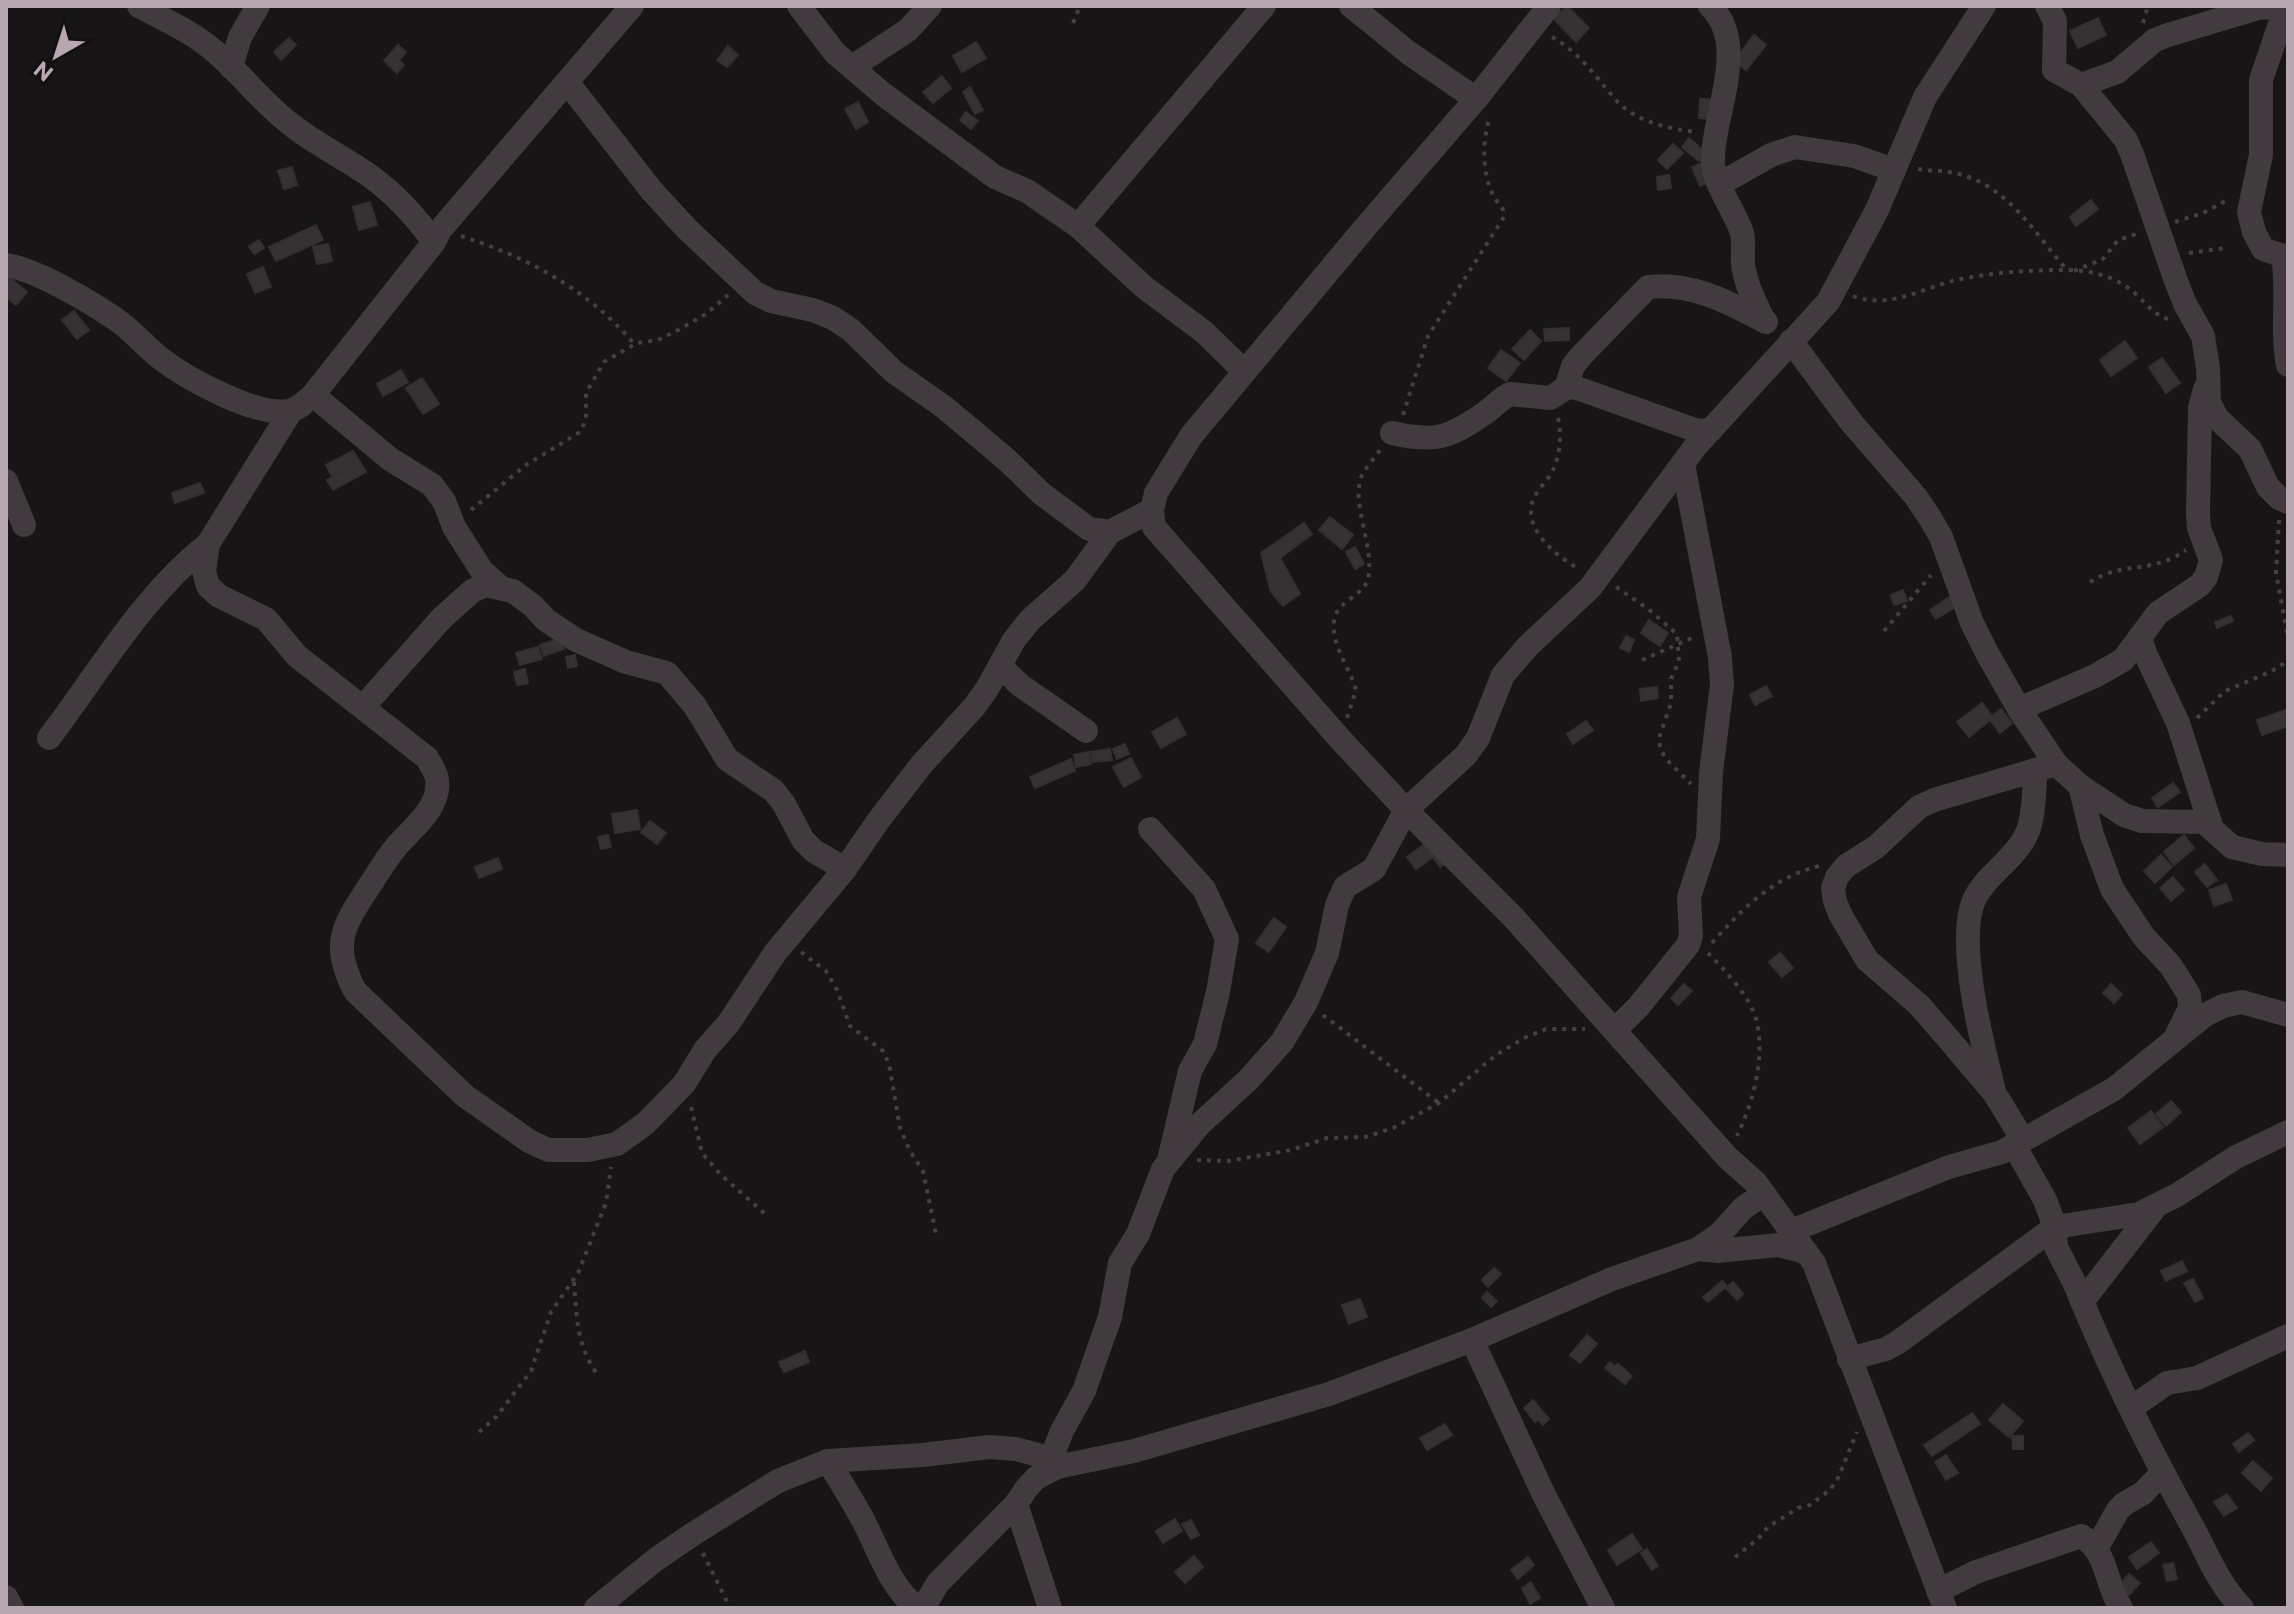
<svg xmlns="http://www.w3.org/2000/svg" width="2294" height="1614" font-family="Commissioner,sans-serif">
<rect width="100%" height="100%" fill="#171516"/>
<g fill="#363234" stroke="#332f30" stroke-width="2">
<path d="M 1567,6 L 1589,28 L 1576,42 L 1554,19 Z"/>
<path d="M 2098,18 L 2106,35 L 2078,48 L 2070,31 Z"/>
<path d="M 1754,35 L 1766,45 L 1746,70 L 1734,61 Z"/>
<path d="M 289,38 L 296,45 L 281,60 L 274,52 Z"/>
<path d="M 976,42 L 986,58 L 962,72 L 953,56 Z"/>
<path d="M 398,45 L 406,52 L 399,60 L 404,65 L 397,73 L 384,61 Z"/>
<path d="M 728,46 L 738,55 L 727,67 L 717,60 Z"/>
<path d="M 942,76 L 951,88 L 933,103 L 923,92 Z"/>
<path d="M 970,87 L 983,110 L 975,114 L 963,92 Z"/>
<path d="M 1700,99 L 1711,99 L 1711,119 L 1699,118 Z"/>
<path d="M 858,102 L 868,122 L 856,129 L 845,109 Z"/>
<path d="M 966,112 L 978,121 L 971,129 L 960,120 Z"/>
<path d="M 1689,138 L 1706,153 L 1699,161 L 1682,147 Z"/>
<path d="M 1673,144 L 1683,153 L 1667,169 L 1658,160 Z"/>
<path d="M 1707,161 L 1715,180 L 1700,186 L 1692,167 Z"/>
<path d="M 292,167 L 297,185 L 284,189 L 278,171 Z"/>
<path d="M 1669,175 L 1671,188 L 1658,190 L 1657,177 Z"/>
<path d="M 2091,200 L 2098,209 L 2076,226 L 2070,217 Z"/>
<path d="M 370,202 L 377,225 L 359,230 L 353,207 Z"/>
<path d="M 316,225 L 323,240 L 276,261 L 269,247 Z"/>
<path d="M 259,240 L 264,248 L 254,254 L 249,246 Z"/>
<path d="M 328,244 L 332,261 L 317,264 L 313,247 Z"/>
<path d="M 263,267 L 271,287 L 255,293 L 247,274 Z"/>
<path d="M 8,276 L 27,292 L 16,305 L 6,297 Z"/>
<path d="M 74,311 L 89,330 L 77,339 L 62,320 Z"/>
<path d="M 1569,328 L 1569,340 L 1545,341 L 1544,329 Z"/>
<path d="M 1530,330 L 1541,341 L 1524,360 L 1512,349 Z"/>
<path d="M 2125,341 L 2137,358 L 2111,376 L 2100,360 Z"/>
<path d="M 1501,350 L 1520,363 L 1506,381 L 1488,368 Z"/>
<path d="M 2162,358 L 2180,383 L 2166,393 L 2149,367 Z"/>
<path d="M 401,370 L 408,382 L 383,396 L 377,384 Z"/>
<path d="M 422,378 L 439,404 L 423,414 L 406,388 Z"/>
<path d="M 353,451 L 366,472 L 333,490 L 327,480 L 345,470 L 332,476 L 326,465 Z"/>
<path d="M 200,483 L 204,493 L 175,503 L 172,493 Z"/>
<path d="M 1330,517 L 1353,535 L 1342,549 L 1319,530 Z"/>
<path d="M 1304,523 L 1312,534 L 1280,558 L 1300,594 L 1283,606 L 1271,592 L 1261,553 Z"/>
<path d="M 1355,547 L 1364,564 L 1355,569 L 1346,552 Z"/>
<path d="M 1903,590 L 1907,601 L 1894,605 L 1891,595 Z"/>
<path d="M 1951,596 L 1957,606 L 1936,619 L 1930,610 Z"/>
<path d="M 2231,616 L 2233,621 L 2217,628 L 2215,622 Z"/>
<path d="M 1649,620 L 1668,633 L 1660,646 L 1641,633 Z"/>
<path d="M 1626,636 L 1634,640 L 1629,652 L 1620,648 Z"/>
<path d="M 560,638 L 564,649 L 544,656 L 540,645 Z"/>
<path d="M 538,647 L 542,659 L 520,665 L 516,653 Z"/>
<path d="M 575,655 L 577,666 L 568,668 L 566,657 Z"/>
<path d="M 525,669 L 528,683 L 517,685 L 514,672 Z"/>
<path d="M 1766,686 L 1772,696 L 1755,705 L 1750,695 Z"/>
<path d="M 1657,687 L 1658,698 L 1641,701 L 1640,689 Z"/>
<path d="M 1982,703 L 1992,716 L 2001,709 L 2012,723 L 2000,733 L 1990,720 L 1969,737 L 1957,722 Z"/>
<path d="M 2288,709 L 2288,726 L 2262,735 L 2257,720 Z"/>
<path d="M 1177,718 L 1186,734 L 1161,748 L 1152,732 Z"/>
<path d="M 1586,721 L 1593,730 L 1573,744 L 1567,734 Z"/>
<path d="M 1125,744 L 1129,754 L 1117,759 L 1113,749 Z"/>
<path d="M 1110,749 L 1112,760 L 1093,762 L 1091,752 Z"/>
<path d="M 1089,752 L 1091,764 L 1076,767 L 1074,755 Z"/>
<path d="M 1131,758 L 1141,777 L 1124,787 L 1113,767 Z"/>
<path d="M 1071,759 L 1075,771 L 1035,788 L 1030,777 Z"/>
<path d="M 2173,783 L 2180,792 L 2158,807 L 2152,798 Z"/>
<path d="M 637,810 L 640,829 L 615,833 L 612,814 Z"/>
<path d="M 650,821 L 666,833 L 657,844 L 641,832 Z"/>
<path d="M 608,835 L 611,847 L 601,849 L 598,837 Z"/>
<path d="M 2184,835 L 2194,848 L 2174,865 L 2164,852 Z"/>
<path d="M 1432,839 L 1448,861 L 1440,867 L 1433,857 L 1416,869 L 1407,857 Z"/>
<path d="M 2161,855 L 2172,867 L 2155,883 L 2144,871 Z"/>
<path d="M 498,858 L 502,869 L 479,878 L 475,867 Z"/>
<path d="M 2205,864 L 2217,880 L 2207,887 L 2195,872 Z"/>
<path d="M 2173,877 L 2184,890 L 2171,901 L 2160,888 Z"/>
<path d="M 2226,884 L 2232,900 L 2214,906 L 2209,890 Z"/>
<path d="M 1274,918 L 1286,927 L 1269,952 L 1256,943 Z"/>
<path d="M 1780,953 L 1793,968 L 1782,977 L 1769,962 Z"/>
<path d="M 1684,984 L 1692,991 L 1678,1005 L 1671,998 Z"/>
<path d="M 2111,984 L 2122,994 L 2114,1003 L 2103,993 Z"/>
<path d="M 2171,1101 L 2181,1112 L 2166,1126 L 2156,1114 Z"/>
<path d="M 2151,1111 L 2163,1127 L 2140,1144 L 2128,1128 Z"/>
<path d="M 2182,1261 L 2187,1271 L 2166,1281 L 2161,1271 Z"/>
<path d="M 1494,1268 L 1501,1274 L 1488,1287 L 1482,1280 Z"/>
<path d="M 2193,1279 L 2203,1298 L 2195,1302 L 2184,1283 Z"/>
<path d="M 1722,1281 L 1727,1286 L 1708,1302 L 1703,1297 Z"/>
<path d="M 1733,1282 L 1743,1294 L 1737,1300 L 1726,1288 Z"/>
<path d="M 1487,1292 L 1497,1301 L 1491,1307 L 1482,1298 Z"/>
<path d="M 1360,1299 L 1367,1317 L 1349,1324 L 1342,1305 Z"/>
<path d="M 1587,1335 L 1597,1344 L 1580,1363 L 1570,1355 Z"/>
<path d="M 805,1351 L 809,1362 L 784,1372 L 779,1362 Z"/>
<path d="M 1610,1362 L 1615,1366 L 1618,1364 L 1632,1376 L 1625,1384 L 1605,1368 Z"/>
<path d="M 1533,1400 L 1549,1419 L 1543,1425 L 1538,1419 L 1535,1422 L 1524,1408 Z"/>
<path d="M 2003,1404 L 2023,1421 L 2009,1437 L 1989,1420 Z"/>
<path d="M 1972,1413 L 1980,1424 L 1932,1456 L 1924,1445 Z"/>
<path d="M 1445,1424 L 1452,1435 L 1427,1450 L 1420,1438 Z"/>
<path d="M 2248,1433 L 2254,1440 L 2239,1452 L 2233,1444 Z"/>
<path d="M 2012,1436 L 2023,1436 L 2023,1449 L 2013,1449 Z"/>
<path d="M 1946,1455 L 1958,1473 L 1946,1480 L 1935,1462 Z"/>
<path d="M 2253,1461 L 2272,1478 L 2261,1491 L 2242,1473 Z"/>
<path d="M 2227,1494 L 2237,1508 L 2224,1516 L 2214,1502 Z"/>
<path d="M 1175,1519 L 1182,1531 L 1163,1543 L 1156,1531 Z"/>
<path d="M 1191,1520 L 1199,1535 L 1191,1539 L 1182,1524 Z"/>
<path d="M 1632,1534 L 1642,1549 L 1617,1565 L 1608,1550 Z"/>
<path d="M 2151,1542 L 2159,1553 L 2137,1569 L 2129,1557 Z"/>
<path d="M 1647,1549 L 1658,1566 L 1652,1570 L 1641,1553 Z"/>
<path d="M 1194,1556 L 1203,1567 L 1185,1583 L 1175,1572 Z"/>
<path d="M 1528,1557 L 1534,1565 L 1518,1579 L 1511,1570 Z"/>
<path d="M 2173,1563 L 2177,1579 L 2167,1581 L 2163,1565 Z"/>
<path d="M 2129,1574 L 2140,1583 L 2126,1598 L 2116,1588 Z"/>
<path d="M 1531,1582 L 1540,1598 L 1530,1604 L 1522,1588 Z"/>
</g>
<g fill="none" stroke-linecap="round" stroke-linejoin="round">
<g stroke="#453e42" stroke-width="4" stroke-dasharray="4 6" stroke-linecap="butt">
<path d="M 1073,23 L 1080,6"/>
<path d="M 2143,23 L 2148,6"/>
<path d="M 1552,37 C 1579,52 1595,76 1615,99 C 1634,121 1668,129 1696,132"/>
<path d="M 1918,169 C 1929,171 1939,170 1949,172 C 2004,180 2033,231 2066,269"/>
<path d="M 2175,222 L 2203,213 L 2229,199"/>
<path d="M 461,236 C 527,257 589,290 634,344"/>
<path d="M 2189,253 L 2226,248"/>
<path d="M 2074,271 L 2103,259 L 2118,240 L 2137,234"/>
<path d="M 1853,296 C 1893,311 1927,284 1966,278 C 1999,272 2032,270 2065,270 C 2092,270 2119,277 2139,297 C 2148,306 2155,315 2168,319"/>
<path d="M 1403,415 L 1428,336 L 1504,217 C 1504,205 1498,205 1493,195 C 1482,174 1482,139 1490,117"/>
<path d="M 1558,418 C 1562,435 1560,458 1551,474 C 1546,482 1537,490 1533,500 C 1522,530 1558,557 1579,569"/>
<path d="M 471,510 L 526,465 L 580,432 L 586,420 L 586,393 L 604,362 L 637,343 L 658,340 L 678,330 L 706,314 L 728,295"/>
<path d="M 2279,520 L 2276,573 L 2288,638"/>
<path d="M 2090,582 C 2125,560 2151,575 2186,550"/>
<path d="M 1616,587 L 1647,608 L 1677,634 L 1679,661 L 1671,679 L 1671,703 L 1659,738 L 1660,748 L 1666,759 L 1691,784"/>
<path d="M 1884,631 L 1931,575"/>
<path d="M 1642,660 L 1694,637"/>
<path d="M 1347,718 L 1356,690 C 1350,668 1331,646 1334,621 C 1337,600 1363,597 1368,579 C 1375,547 1350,502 1362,475 C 1367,466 1374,458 1380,450"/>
<path d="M 2197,718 L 2225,691 L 2270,672 L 2288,661"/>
<path d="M 1712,943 C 1743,908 1772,878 1819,866"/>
<path d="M 801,952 L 826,971 L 837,990 L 850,1026 L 883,1051 L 889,1064 L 900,1128 L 910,1151 L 923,1171 L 936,1234"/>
<path d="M 1708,953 C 1724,969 1751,998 1756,1019 C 1766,1058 1753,1102 1737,1136"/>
<path d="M 1323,1015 L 1439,1103"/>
<path d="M 691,1107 L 702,1153 L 720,1174 L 764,1213"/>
<path d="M 1197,1160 L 1228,1161 L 1291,1150 L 1327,1138 L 1365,1137 L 1393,1128 L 1439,1103 L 1496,1055 L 1524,1038 L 1546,1029 L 1585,1029"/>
<path d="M 574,1282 C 577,1319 576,1343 597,1374"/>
<path d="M 479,1432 L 496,1417 L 531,1371 L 551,1312 L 578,1273 L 606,1203 L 611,1167"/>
<path d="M 703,1553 L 730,1608"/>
<path d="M 1735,1557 L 1758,1539 L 1768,1527 L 1798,1508 L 1810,1505 L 1830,1490 L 1838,1478 L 1857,1432"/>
</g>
<g stroke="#413a3e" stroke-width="24">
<path d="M 139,6 C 164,20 191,31 213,50 C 241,73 263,104 293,126 C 317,145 345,158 370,176 C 395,194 416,217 434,242"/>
<path d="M 799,6 L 835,53 L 883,94 L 995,177 L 1027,191 L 1078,226 L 1144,287 L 1204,332 L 1244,371"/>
<path d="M 1351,6 L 1409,53 L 1476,99"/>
<path d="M 1549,6 L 1476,99 L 1368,224 L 1191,436 L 1156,493 L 1152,510 L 1154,527 L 1340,739 L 1406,810 L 1513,917 L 1727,1157 L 1756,1183 L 1814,1263 L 1945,1608"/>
<path d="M 1710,6 C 1750,44 1713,114 1713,159 C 1712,182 1735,211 1742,233 C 1745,245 1741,258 1744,270 C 1747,288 1756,304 1764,321"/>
<path d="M 2047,6 L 2055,21 L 2054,70 L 2081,85 L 2126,140 L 2132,154 L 2176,281 L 2185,304 L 2203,336 L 2208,368 L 2209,402 L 2217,418 L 2250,449 L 2268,487 L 2279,498 L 2288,502"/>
<path d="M 2286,6 L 2261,80 L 2261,155 L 2249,212 L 2254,232 L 2263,249 L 2283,256 L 2288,255"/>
<path d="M 231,67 L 240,37 L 258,6"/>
<path d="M 852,67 L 908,30 L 930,6"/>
<path d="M 567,82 L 652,191 L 687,229 L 755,293 L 771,301 L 813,310 L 833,318 L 851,330 L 894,372 L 944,407 L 1007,460 L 1042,494 L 1089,529 L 1110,532 L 1152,510"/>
<path d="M 2081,85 L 2117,72 L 2155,40 L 2168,35 L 2258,8 L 2279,7"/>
<path d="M 1720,184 L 1771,155 L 1795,147 L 1854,156 L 1894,170"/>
<path d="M 1078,226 L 1264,6"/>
<path d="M 2283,256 C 2289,293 2281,329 2288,365"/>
<path d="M 6,265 C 35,269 89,301 114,318 C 131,329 145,346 160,358 C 187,379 255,416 288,411 C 298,410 306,401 313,395 L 434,242 L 440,230 L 632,6"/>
<path d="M 1791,341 L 1851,422 L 1916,497 L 1930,518 L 1941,537 L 1972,623 L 1987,653 L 2019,709 L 2056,764 L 2080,786 L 2124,815 L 2142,821 L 2204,822 L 2232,847 L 2262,854 L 2288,855"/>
<path d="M 1566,388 L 1573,366 L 1581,356 L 1648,287 C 1692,282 1728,302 1766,322"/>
<path d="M 313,395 L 390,459 L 432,485 L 444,501 L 454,527 L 482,571 L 501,588"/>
<path d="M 291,411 L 208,544 L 204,571 L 208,586 L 219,596 L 266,619 L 297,656 L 427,758 C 430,764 437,773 437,780 C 441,808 411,829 396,847 C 385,860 377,875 368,888 C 341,929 332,945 355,991 L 465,1096 L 529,1141 L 548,1150 L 588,1150 L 617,1144 L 646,1123 L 684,1084 L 705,1050 L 728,1024 L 775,953 L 845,869 L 878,821 L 922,764 L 974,707 L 987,689 L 1014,640 L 1030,620 L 1075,580 L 1110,532"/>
<path d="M 1392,433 C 1435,443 1449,438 1485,413 C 1494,407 1501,398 1510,394 L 1550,398 L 1566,388 L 1574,387 L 1698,431 L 1711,430"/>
<path d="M 6,481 L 24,525"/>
<path d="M 2140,637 L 2145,653 L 2178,723 L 2211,826"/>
<path d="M 1000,666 L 1020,685 L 1086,731"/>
<path d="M 363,707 L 442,618 L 472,591 L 485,585 L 513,591 L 533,606 L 546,620 L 576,640 L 626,662 L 667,673 L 695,706 L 727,759 L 774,791 L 784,804 L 803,840 L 814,851 L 845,869"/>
<path d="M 2019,709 L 2095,676 L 2123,660 L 2158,613 L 2200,585 L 2206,577 L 2211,560 L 2199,528 L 2198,513 L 2200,408 L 2205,389"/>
<path d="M 49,738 C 99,672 143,595 208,544"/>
<path d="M 2080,786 L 2092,835 L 2112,889 L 2144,937 L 2171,966 L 2189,995 L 2190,1008 L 2177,1034"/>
<path d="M 1150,829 L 1204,889 L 1227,939 L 1218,992 L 1205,1044 L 1190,1071 L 1170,1156"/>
<path d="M 1615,1030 L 1639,1006 L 1688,945 L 1691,936 L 1689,897 L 1708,839 L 1711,772 L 1722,685 L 1720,657 L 1683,464"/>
<path d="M 1993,1087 C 1982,1043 1956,941 1974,900 C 1986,874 2016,859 2027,833 C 2035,815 2033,791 2036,772"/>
<path d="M 2023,1140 L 1995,1094 L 1946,1036 L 1919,1005 L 1867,960 L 1840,914 L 1835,901 L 1833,888 L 1837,877 L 1846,866 L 1876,847 L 1919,807 L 1934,800 L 2056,764"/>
<path d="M 2014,1145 L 2045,1200 L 2055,1227 L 2056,1247 L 2075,1284 C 2108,1366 2148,1447 2191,1524 C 2208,1555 2217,1582 2242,1608"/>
<path d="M 1791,1231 L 1949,1167 L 2002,1152 L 2114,1089 L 2205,1015 L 2223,1006 L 2242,1002 L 2288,1015"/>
<path d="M 1698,1249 L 1718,1251 L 1778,1245 L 1806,1252"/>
<path d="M 2082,1302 L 2154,1209"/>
<path d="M 1472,1340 L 1544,1495 L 1603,1608"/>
<path d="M 1849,1359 L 1886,1349 L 1897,1343 L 2055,1227 L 2139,1214 L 2177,1195 L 2236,1157 L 2288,1132"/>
<path d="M 2131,1408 L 2167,1383 L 2197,1378 L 2288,1336"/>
<path d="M 828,1461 C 840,1481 853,1501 864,1522 C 879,1551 890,1587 917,1608"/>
<path d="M 1046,1471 L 1062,1431 L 1084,1391 L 1110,1317 L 1120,1263 L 1138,1234 L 1163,1169 L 1200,1124 L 1248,1080 L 1282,1042 L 1306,1002 L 1327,953 L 1337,905 L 1345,887 L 1374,869 L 1406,810 L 1466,755 L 1478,738 L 1503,675 L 1528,646 L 1590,588 L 1695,447 L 1828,302 L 1877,210 L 1925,97 L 1984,6"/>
<path d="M 1016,1504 L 1050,1608"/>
<path d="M 2097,1547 L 2118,1510 L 2124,1504 L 2143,1493 L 2162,1473"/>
<path d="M 1938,1591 L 1976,1572 L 2081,1536 C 2109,1552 2104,1582 2121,1608"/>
<path d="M 6,1597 L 12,1608"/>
<path d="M 596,1608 L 655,1560 L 693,1534 L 778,1481 L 828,1461 L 923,1455 L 989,1447 L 1016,1449 L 1049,1458"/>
<path d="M 923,1608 L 938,1583 L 1016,1504 L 1026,1489 L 1036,1478 L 1057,1467 L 1134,1451 L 1329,1394 L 1472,1340 L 1612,1279 L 1698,1249 L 1721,1233 L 1743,1208 L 1764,1194"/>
</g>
</g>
<rect width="2294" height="1614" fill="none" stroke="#b8a6b1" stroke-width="16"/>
<g transform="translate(56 56) rotate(219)" stroke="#121011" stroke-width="6" paint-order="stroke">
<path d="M0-6L14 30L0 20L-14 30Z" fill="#b8a6b1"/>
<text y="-12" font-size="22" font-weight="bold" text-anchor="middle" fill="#b8a6b1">N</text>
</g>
</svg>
